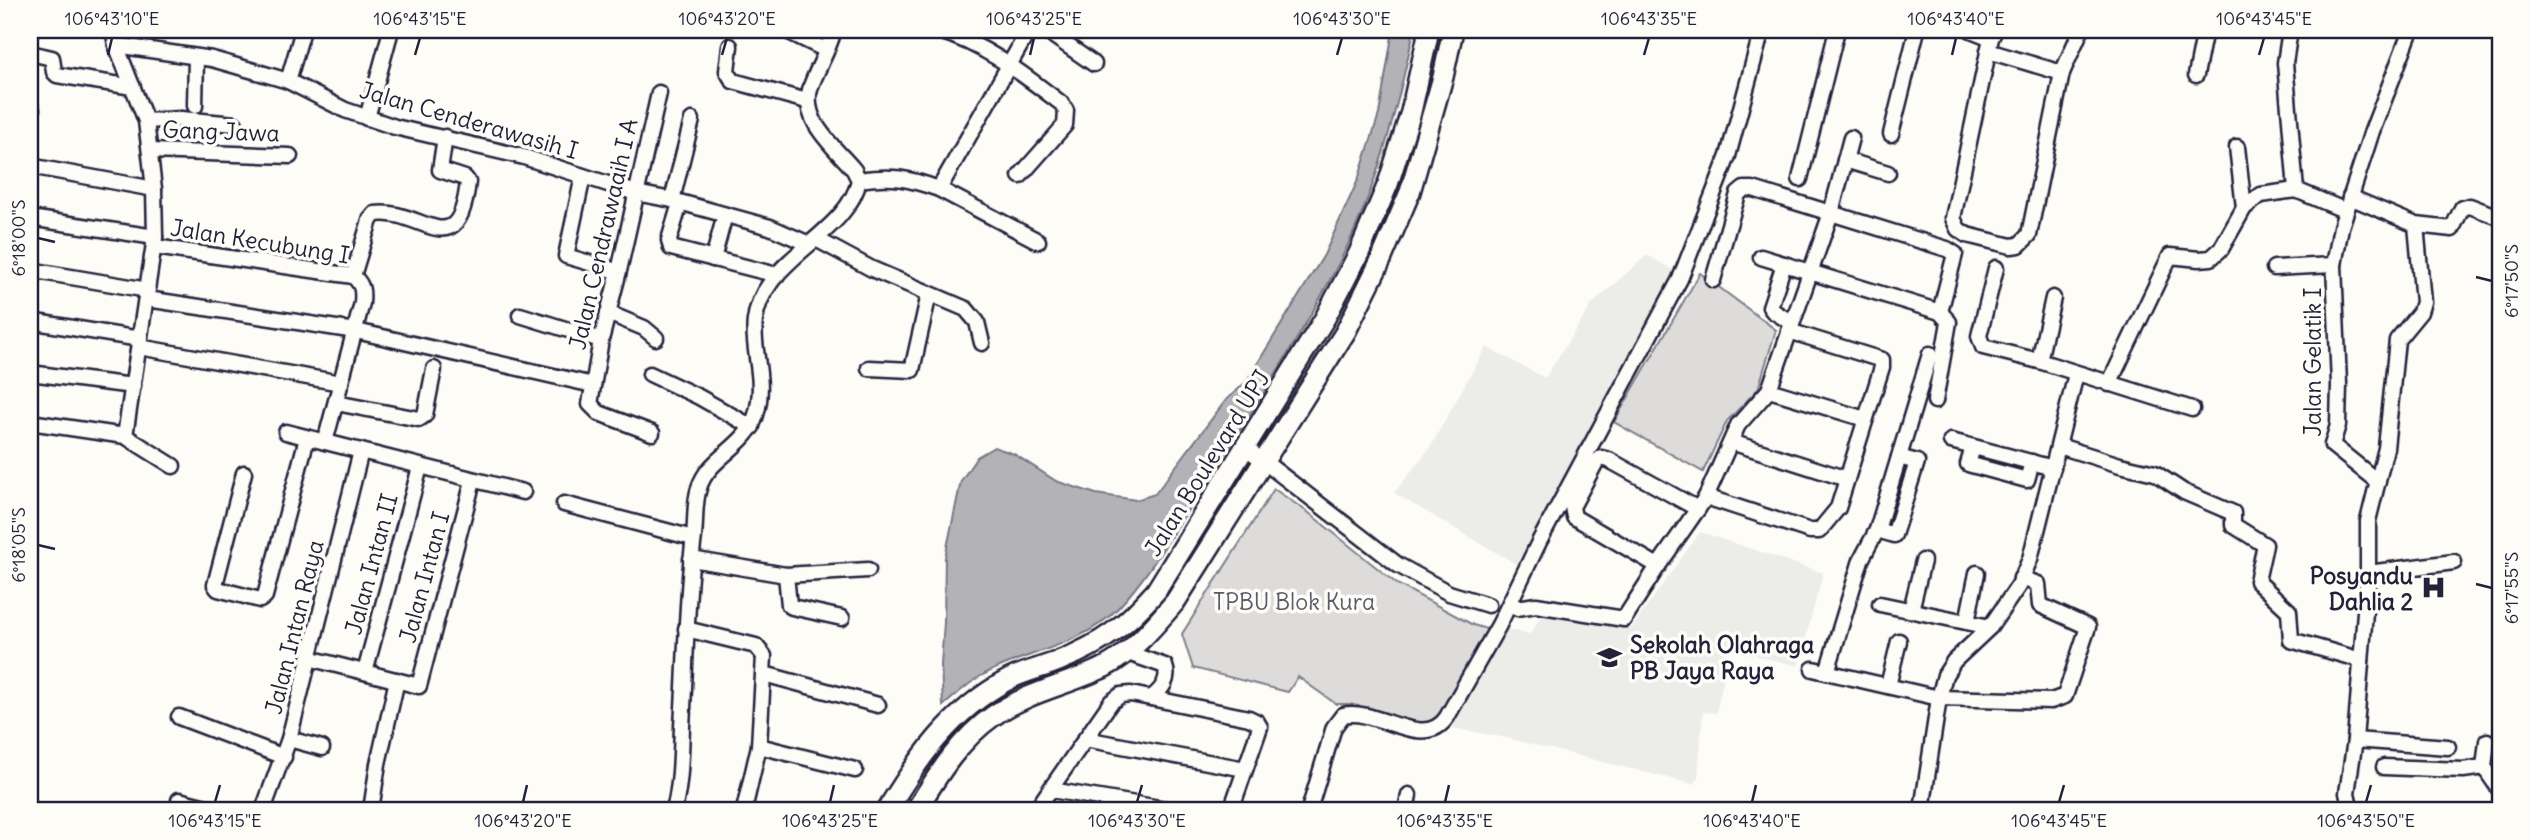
<svg xmlns="http://www.w3.org/2000/svg" width="2531" height="840" font-family="Delius,sans-serif">
<rect width="100%" height="100%" fill="#fdfcf7"/>
<filter id="ink" filterUnits="userSpaceOnUse"><feTurbulence type="fractalNoise" baseFrequency=".0143" numOctaves="2"/><feDisplacementMap in="SourceGraphic" scale="14" xChannelSelector="R" yChannelSelector="G"/><feConvolveMatrix kernelMatrix="1 2 1 2 8 2 1 2 1" color-interpolation-filters="sRGB"/></filter>
<g filter="url(#ink)">
<g fill="#ecece9">
<path d="M 1647,255 L 1678,273 L 1518,565 L 1394,493 L 1429,449 L 1486,347 L 1545,378 L 1592,304 Z"/>
<path d="M 1700,532 L 1823,573 L 1798,666 L 1730,649 L 1716,713 L 1703,712 L 1698,778 L 1693,784 L 1502,737 L 1452,728 L 1506,629 L 1530,634 L 1543,613 L 1631,629 Z"/>
<path d="M 2498,726 L 2501,726 L 2501,783 L 2497,775 L 2491,738 Z"/>
</g>
<g fill="#dddcdb" stroke="#807f8b" stroke-width="2">
<path d="M 1700,273 L 1776,330 L 1758,389 L 1727,421 L 1703,472 L 1614,422 Z"/>
<path d="M 1274,489 L 1309,513 L 1397,584 L 1473,625 L 1490,630 L 1464,672 L 1441,715 L 1433,724 L 1415,725 L 1349,704 L 1336,704 L 1298,677 L 1288,692 L 1193,668 L 1182,634 Z"/>
</g>
<path fill="#b2b2b7" stroke="#787885" stroke-width="2" d="M 1393,30 L 1414,30 C 1397,109 1377,189 1340,261 C 1300,339 1251,415 1202,488 C 1176,527 1150,575 1117,609 C 1081,647 1025,651 981,676 C 967,684 955,696 943,706 L 941,665 L 944,622 L 945,557 L 961,481 L 977,457 L 994,447 L 1014,454 L 1056,481 L 1096,494 L 1136,500 L 1155,494 L 1226,400 L 1246,382 L 1324,255 L 1358,180 L 1379,114 Z"/>
<g fill="none" stroke-linecap="round" stroke-linejoin="round">
<defs>
<g id="street">
<path d="M 113,30 L 116,45 L 146,121 L 154,189 L 155,237 L 125,436"/>
<path d="M 785,30 L 826,50"/>
<path d="M 936,30 C 985,44 1023,74 1062,104 L 1066,111 L 1065,125 L 1020,176"/>
<path d="M 1045,30 L 1094,64"/>
<path d="M 1971,30 L 1991,38"/>
<path d="M 1995,30 L 1991,38 L 1953,218 L 1958,229 L 1967,235 L 2011,246 L 2019,245 L 2029,235 L 2062,73 L 2081,30"/>
<path d="M 2290,30 L 2285,63 L 2296,190"/>
<path d="M 2488,30 L 2501,34"/>
<path d="M 116,45 L 212,59 L 261,73 L 288,81 L 345,110 L 395,127 L 524,157 L 636,193 L 672,200 L 770,227 L 809,244"/>
<path d="M 730,46 L 727,71 L 733,81 L 807,101"/>
<path d="M 1988,51 L 2062,73"/>
<path d="M 30,53 L 52,58 L 54,72 L 57,75 L 133,87"/>
<path d="M 2196,75 L 2205,30"/>
<path d="M 288,81 L 303,30"/>
<path d="M 195,106 L 196,57"/>
<path d="M 367,118 L 391,30"/>
<path d="M 30,120 L 32,110"/>
<path d="M 146,121 L 181,119 L 235,124"/>
<path d="M 1891,134 L 1917,30"/>
<path d="M 2237,147 L 2244,208"/>
<path d="M 150,151 L 290,156"/>
<path d="M 1845,160 L 1888,173"/>
<path d="M 30,166 L 154,189"/>
<path d="M 583,176 L 566,256 L 610,269"/>
<path d="M 1800,179 L 1837,30"/>
<path d="M 859,180 C 892,175 908,178 939,189 L 1038,241"/>
<path d="M 939,189 L 1029,30"/>
<path d="M 2350,197 L 2416,225 L 2452,229 L 2462,208 L 2470,206 L 2501,218"/>
<path d="M 672,200 L 692,120"/>
<path d="M 678,210 L 669,240 L 671,248 L 777,275"/>
<path d="M 30,218 L 155,237"/>
<path d="M 816,239 L 872,269 L 966,309 L 977,322 L 982,343"/>
<path d="M 155,247 L 353,276 C 363,285 363,291 362,303 L 325,442"/>
<path d="M 713,259 L 723,222"/>
<path d="M 1784,264 L 1770,307 L 1773,311 L 1792,323"/>
<path d="M 1996,268 L 1979,336 L 1983,347 L 2039,361 L 2192,409"/>
<path d="M 2274,268 L 2334,265"/>
<path d="M 30,270 L 148,290"/>
<path d="M 353,276 L 370,220 L 375,214 C 421,207 458,268 468,182 L 465,178 L 440,170 L 445,137"/>
<path d="M 1713,280 L 1738,194 L 1744,189 L 1753,189 L 1947,249 L 1955,254 L 1940,312 L 1761,257"/>
<path d="M 147,299 L 356,331 L 593,385"/>
<path d="M 608,313 L 644,328 L 656,338"/>
<path d="M 520,315 L 601,340"/>
<path d="M 30,321 L 140,339"/>
<path d="M 139,347 L 341,383"/>
<path d="M 2039,361 L 2053,298"/>
<path d="M 869,368 L 912,370 L 929,294"/>
<path d="M 30,373 L 133,386"/>
<path d="M 650,374 L 699,397 L 752,427"/>
<path d="M 2109,384 L 2170,256 L 2199,259 L 2211,258 L 2221,249 L 2244,208 L 2261,195 L 2296,190 L 2344,210"/>
<path d="M 1769,390 L 1865,419"/>
<path d="M 1935,401 L 1949,322 L 1940,312"/>
<path d="M 336,403 L 419,419 L 425,415 L 434,369"/>
<path d="M 30,422 L 125,436 L 173,466"/>
<path d="M 286,432 L 523,492"/>
<path d="M 652,433 L 599,413 L 590,404 L 601,340 L 619,271 L 659,93"/>
<path d="M 1951,441 L 2053,468"/>
<path d="M 1731,442 L 1847,479"/>
<path d="M 2059,446 L 2120,465 L 2155,473 L 2184,492 L 2233,513 L 2233,525 L 2265,545 L 2257,581 L 2289,611 L 2291,640 L 2361,660"/>
<path d="M 1245,447 L 1398,565 L 1449,593 L 1488,605"/>
<path d="M 1973,447 L 1968,464 L 2027,480 L 2032,462"/>
<path d="M 244,473 L 215,585 L 218,589 L 260,600 L 265,596 L 307,438"/>
<path d="M 2378,482 L 2332,445 L 2338,425 L 2339,384 L 2334,265 L 2341,227 L 2372,131 L 2411,30"/>
<path d="M 1706,497 L 1810,531 L 1819,531 L 1838,508 L 1882,367 L 1882,360 L 1789,331"/>
<path d="M 564,504 L 693,538"/>
<path d="M 1877,530 L 1894,535 L 1917,462 L 1899,457"/>
<path d="M 691,559 L 786,575 L 868,570"/>
<path d="M 1658,566 L 1574,517 L 1572,507 L 1596,462 L 1601,458 L 1609,460 L 1698,509"/>
<path d="M 2368,573 L 2454,562"/>
<path d="M 786,575 L 789,605 L 792,607 L 842,618"/>
<path d="M 1880,604 L 1990,627"/>
<path d="M 1517,608 L 1536,605 L 1624,619 L 1658,566 L 1706,497 L 1738,425 L 1769,390 L 1831,213 L 1851,138"/>
<path d="M 1911,610 L 1923,561"/>
<path d="M 1967,622 L 1977,573"/>
<path d="M 686,629 L 756,646 L 764,656 L 759,746 L 744,810"/>
<path d="M 1125,652 L 1165,666 C 1170,679 1162,690 1151,698"/>
<path d="M 309,658 L 419,686 L 473,481"/>
<path d="M 1813,669 L 1939,698 L 2051,701 L 2065,696 L 2088,627 L 2040,605 L 2038,584 L 2021,578"/>
<path d="M 365,672 L 420,467"/>
<path d="M 1827,672 L 1861,560 L 1877,530 L 1930,354"/>
<path d="M 764,674 L 878,705"/>
<path d="M 1888,686 L 1899,641"/>
<path d="M 179,717 L 284,757"/>
<path d="M 289,739 L 322,748"/>
<path d="M 1085,739 L 1245,769"/>
<path d="M 2355,740 L 2448,747"/>
<path d="M 2487,741 L 2484,767 L 2501,792"/>
<path d="M 759,746 L 855,770"/>
<path d="M 2384,767 L 2463,770 L 2484,767"/>
<path d="M 1051,790 L 1172,810"/>
<path d="M 179,800 L 218,810"/>
<path d="M 263,810 L 289,739 L 361,451"/>
<path d="M 371,810 L 378,764 L 397,680"/>
<path d="M 674,810 C 681,783 681,754 682,726 C 686,663 686,599 694,536 C 696,520 694,503 699,488 C 708,457 747,447 756,415 C 771,365 735,330 771,282 C 795,248 851,222 859,180 L 854,170 C 835,147 799,120 811,86 C 818,67 829,49 834,30"/>
<path d="M 1036,810 L 1111,702 L 1121,695 L 1131,694 L 1249,718 L 1257,722 L 1260,727 L 1231,810"/>
<path d="M 1309,810 L 1334,727 L 1343,715 C 1377,707 1424,752 1447,717 L 1499,625 L 1539,542 L 1680,279 L 1728,156 L 1762,30"/>
<path d="M 1406,810 L 1409,795"/>
<path d="M 1922,810 L 1939,698 L 1945,675 L 1954,661 L 1990,627 L 2019,585 L 2030,559 L 2076,374"/>
<path d="M 2351,810 L 2347,793 L 2355,740 L 2368,573 L 2368,521 L 2386,448 L 2397,340 L 2420,312 L 2423,302 L 2416,225"/>
</g>
<g id="secondary">
<path d="M 887,810 C 918,759 951,711 1006,681 C 1023,671 1043,668 1061,660 C 1104,643 1126,625 1156,591 L 1325,318 L 1359,253 L 1388,184 L 1411,112 L 1429,30"/>
<path d="M 916,810 C 938,775 958,741 993,716 C 1027,692 1068,685 1105,667 C 1133,652 1155,625 1175,602 L 1346,331 L 1381,260 L 1410,192 L 1443,77 L 1453,30"/>
</g>
</defs>
<use href="#street" stroke="#22223b" stroke-width="19"/>
<use href="#secondary" stroke="#22223b" stroke-width="24"/>
<use href="#street" stroke="#fdfcf7" stroke-width="14"/>
<use href="#secondary" stroke="#fdfcf7" stroke-width="19"/>
</g>
</g>
<path fill="none" stroke="#22223b" stroke-width="2.5" d="M 108,55 L 112,38M 415,55 L 420,38M 722,55 L 727,38M 1030,55 L 1034,38M 1337,55 L 1342,38M 1644,55 L 1649,38M 1952,55 L 1956,38M 2259,55 L 2264,38M 38,238 L 55,242M 2476,277 L 2492,281M 38,545 L 55,549M 2476,584 L 2492,588M 215,802 L 220,785M 523,802 L 527,785M 830,802 L 834,785M 1137,802 L 1142,785M 1445,802 L 1449,785M 1752,802 L 1756,785M 2059,802 L 2064,785M 2366,802 L 2371,785"/>
<defs>
<symbol id="hospital-bare" viewBox="-9 -9 18 18"><path d="M-5-5h3v3.5h4V-5h3V5h-3V1.5h-4V5h-3Z" fill="#22223b" stroke="#fdfcf7" stroke-width="2.5" paint-order="stroke"/></symbol>
<symbol id="school-bare" viewBox="-9 -9 18 18"><path d="M0-5L7-2L0 1L-7-2ZM-4 1L0 2.5L4 1V4Q0 6-4 4Z" fill="#22223b" stroke="#fdfcf7" stroke-width="2.5" paint-order="stroke"/></symbol>
</defs>
<g fill-rule="evenodd">
<use href="#hospital-bare" x="2416" y="570" width="35" height="35"/>
<use href="#school-bare" x="1592" y="640" width="35" height="35"/>
</g>
<g text-anchor="middle" dominant-baseline="central" stroke-width="7" stroke-linejoin="round" paint-order="stroke">
<g font-size="23" fill="#22223b" stroke="#fdfcf7">
<text transform="translate(469 120) rotate(16)">Jalan Cenderawasih I</text>
<text transform="translate(221 131) rotate(2)">Gang Jawa</text>
<text transform="translate(603 234) rotate(-77)">Jalan Cendrawaaih I A</text>
<text transform="translate(260 241) rotate(9)">Jalan Kecubung I</text>
<text transform="translate(2312 362) rotate(-90)">Jalan Gelatik I</text>
<text transform="translate(1207 463) rotate(-58)">Jalan Boulevard UPJ</text>
<text transform="translate(371 564) rotate(-75)">Jalan Intan II</text>
<text transform="translate(424 577) rotate(-75)">Jalan Intan I</text>
<text transform="translate(294 627) rotate(-76)">Jalan Intan Raya</text>
</g>
<g font-size="23" font-weight="bold" fill="#22223b" stroke="#fdfcf7" text-anchor="end">
<text x="2413" y="575">Posyandu<tspan x="2413" dy="26">Dahlia 2</tspan></text>
<text x="1630" y="644" text-anchor="start">Sekolah Olahraga<tspan x="1630" dy="26">PB Jaya Raya</tspan></text>
</g>
<g font-size="23" fill="#5a5a6b" stroke="#fdfcf7">
<text x="1294" y="601">TPBU Blok Kura</text>
</g>
</g>
<rect width="2531" height="840" fill="none" stroke="#fdfcf7" stroke-width="77"/>
<rect x="38" y="38" width="2454" height="764" fill="none" stroke="#22223b" stroke-width="2.5"/>
<g font-size="18" text-anchor="middle" fill="#22223b">
<text x="112" y="25">106°43'10"E</text>
<text x="420" y="25">106°43'15"E</text>
<text x="727" y="25">106°43'20"E</text>
<text x="1034" y="25">106°43'25"E</text>
<text x="1342" y="25">106°43'30"E</text>
<text x="1649" y="25">106°43'35"E</text>
<text x="1956" y="25">106°43'40"E</text>
<text x="2264" y="25">106°43'45"E</text>
<text transform="translate(19 238) rotate(-90)" y="6">6°18'00"S</text>
<text transform="translate(2512 281) rotate(-90)" y="6">6°17'50"S</text>
<text transform="translate(19 545) rotate(-90)" y="6">6°18'05"S</text>
<text transform="translate(2512 588) rotate(-90)" y="6">6°17'55"S</text>
<text x="215" y="827">106°43'15"E</text>
<text x="523" y="827">106°43'20"E</text>
<text x="830" y="827">106°43'25"E</text>
<text x="1137" y="827">106°43'30"E</text>
<text x="1445" y="827">106°43'35"E</text>
<text x="1752" y="827">106°43'40"E</text>
<text x="2059" y="827">106°43'45"E</text>
<text x="2366" y="827">106°43'50"E</text>
</g>
</svg>
